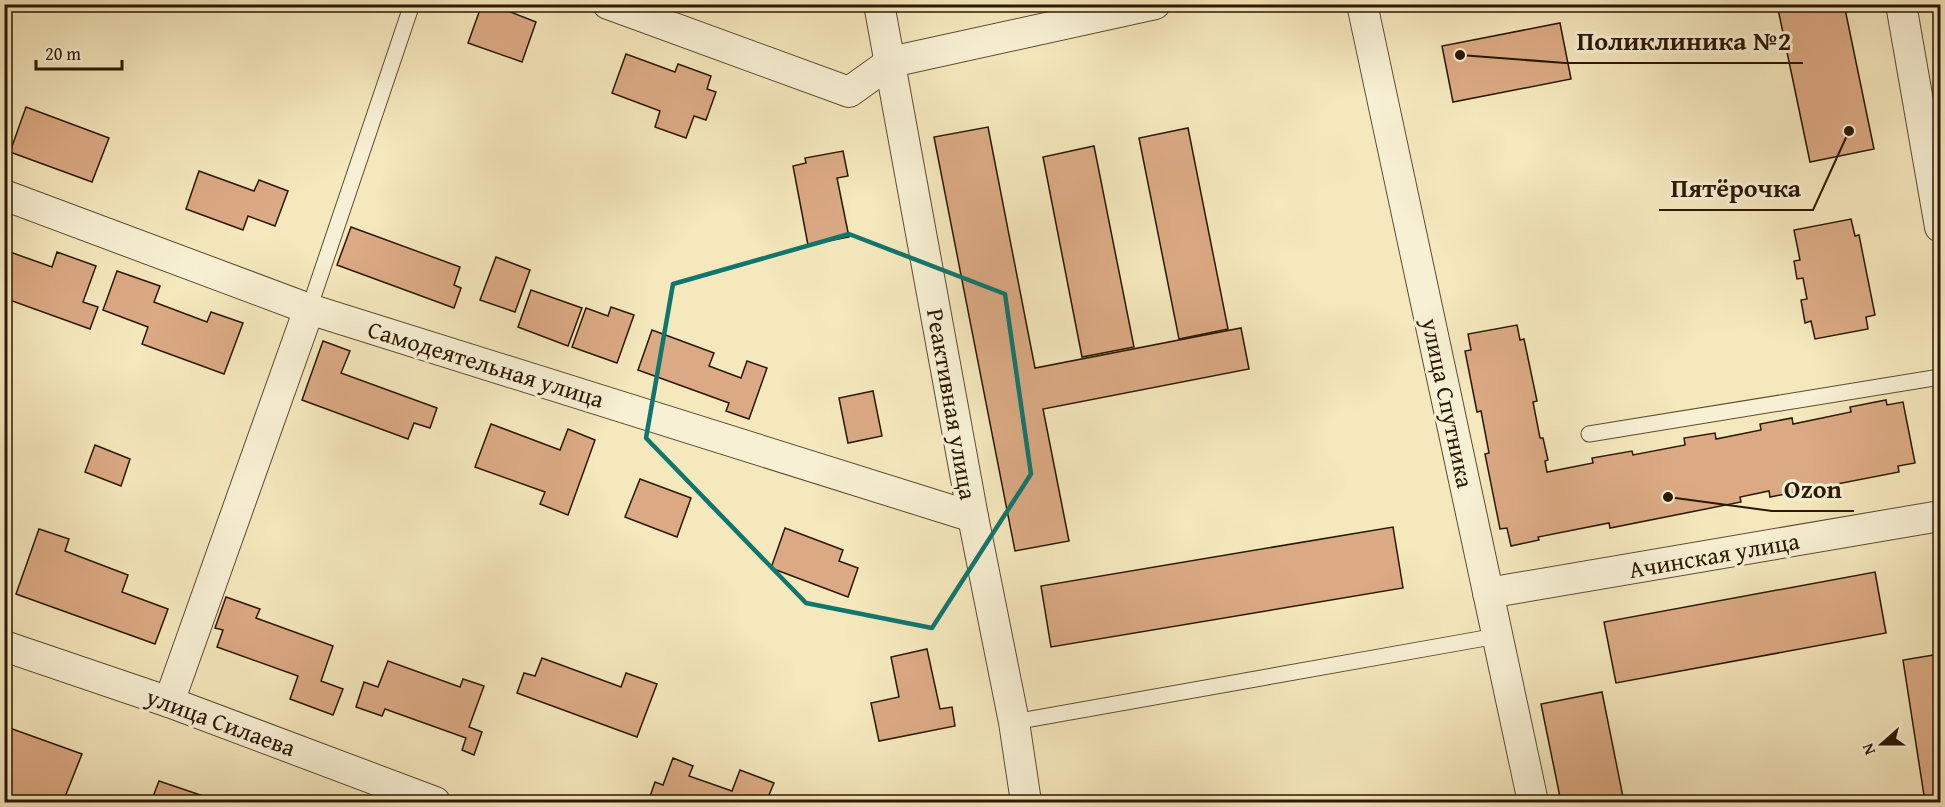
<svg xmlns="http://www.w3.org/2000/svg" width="1945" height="807" font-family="'Gentium Book Plus',serif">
<rect width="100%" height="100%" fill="#f5e8bd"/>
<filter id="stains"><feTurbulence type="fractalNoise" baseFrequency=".00333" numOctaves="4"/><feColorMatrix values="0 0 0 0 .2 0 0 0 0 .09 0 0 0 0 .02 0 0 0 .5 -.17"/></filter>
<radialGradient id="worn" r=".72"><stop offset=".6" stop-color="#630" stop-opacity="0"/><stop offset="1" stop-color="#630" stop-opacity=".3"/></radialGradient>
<g fill="#dbaa84" stroke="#2a1802" stroke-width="1.5">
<path d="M 482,4 L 490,4 L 536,22 L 522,62 L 468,43 Z"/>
<path d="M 1798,4 L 1844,4 L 1874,149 L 1810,162 L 1778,9 Z"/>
<path d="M 1560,23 L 1571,79 L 1453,102 L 1442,46 Z"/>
<path d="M 626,54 L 675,72 L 678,64 L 711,76 L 707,89 L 716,92 L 706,120 L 694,116 L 686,138 L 655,127 L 660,111 L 612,93 Z"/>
<path d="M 26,107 L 109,138 L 92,182 L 10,152 Z"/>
<path d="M 988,127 L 1035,368 L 1241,328 L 1249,369 L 1043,409 L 1069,541 L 1015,551 L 934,137 Z"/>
<path d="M 1188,128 L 1228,329 L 1179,339 L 1139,138 Z"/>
<path d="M 1094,146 L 1134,347 L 1082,357 L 1043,157 Z"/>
<path d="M 843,151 L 848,176 L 837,178 L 849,237 L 808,245 L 793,166 L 806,163 L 805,158 Z"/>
<path d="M 199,171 L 254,191 L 259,180 L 288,191 L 275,226 L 248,216 L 243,230 L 186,209 Z"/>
<path d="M 1851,219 L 1855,236 L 1859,235 L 1875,315 L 1866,317 L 1868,329 L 1815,339 L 1811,321 L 1805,323 L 1801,300 L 1807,299 L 1803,278 L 1797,279 L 1794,261 L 1800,260 L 1794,230 Z"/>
<path d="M 351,227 L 460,267 L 454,285 L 461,288 L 454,308 L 337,265 Z"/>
<path d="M 10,252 L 52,267 L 57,252 L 96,266 L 83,302 L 98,307 L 90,329 L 4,298 L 4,268 Z"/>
<path d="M 496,257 L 530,270 L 515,312 L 480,300 Z"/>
<path d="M 117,271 L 160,286 L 154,302 L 207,322 L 211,312 L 243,323 L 224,374 L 142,344 L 148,327 L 103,310 Z"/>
<path d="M 531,290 L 582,308 L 568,346 L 518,327 Z"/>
<path d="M 611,307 L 634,315 L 617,363 L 572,347 L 586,308 L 608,316 Z"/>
<path d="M 1517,325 L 1520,340 L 1524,339 L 1537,401 L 1533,402 L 1540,438 L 1543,438 L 1548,460 L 1545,461 L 1547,472 L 1593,463 L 1592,458 L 1632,451 L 1633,455 L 1685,445 L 1684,438 L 1715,433 L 1716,439 L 1761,430 L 1760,424 L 1792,418 L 1793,424 L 1851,412 L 1850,407 L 1886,400 L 1887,405 L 1903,402 L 1915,463 L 1898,466 L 1899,472 L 1770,497 L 1769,491 L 1740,497 L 1741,502 L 1610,528 L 1609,523 L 1538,537 L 1539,540 L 1511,546 L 1507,528 L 1500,529 L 1485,454 L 1489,453 L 1481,411 L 1477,412 L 1465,351 L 1471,350 L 1468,334 Z"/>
<path d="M 652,330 L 714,353 L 709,366 L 741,378 L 747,361 L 767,368 L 749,419 L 726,411 L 729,403 L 638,370 Z"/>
<path d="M 323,341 L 350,351 L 341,373 L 437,408 L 430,428 L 414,423 L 408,439 L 302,400 Z"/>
<path d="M 873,391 L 882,436 L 848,443 L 839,398 Z"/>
<path d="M 491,424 L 560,450 L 568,429 L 595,440 L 568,515 L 540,504 L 545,492 L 475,467 Z"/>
<path d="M 95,445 L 130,459 L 121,486 L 85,472 Z"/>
<path d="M 640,479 L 691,498 L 677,537 L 625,517 Z"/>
<path d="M 1393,527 L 1403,588 L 1051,647 L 1041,586 Z"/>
<path d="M 785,528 L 843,550 L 839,561 L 858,568 L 848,597 L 771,568 Z"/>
<path d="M 39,529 L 69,539 L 65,551 L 128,575 L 122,592 L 168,609 L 155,644 L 16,594 Z"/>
<path d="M 1875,572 L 1886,633 L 1616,683 L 1604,622 Z"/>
<path d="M 226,597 L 260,609 L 256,618 L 333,646 L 321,681 L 343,689 L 333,715 L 290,699 L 298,676 L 217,647 L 223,630 L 215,628 Z"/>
<path d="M 927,649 L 940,709 L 952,707 L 955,726 L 879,741 L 871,703 L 899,697 L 891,657 Z"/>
<path d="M 1940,654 L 1940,802 L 1925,802 L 1903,660 Z"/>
<path d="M 542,658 L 621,687 L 626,673 L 657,684 L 637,737 L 517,693 L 524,673 L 535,676 Z"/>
<path d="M 388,661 L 460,687 L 463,679 L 484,686 L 469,727 L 482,732 L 474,755 L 462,750 L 466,738 L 385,709 L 382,716 L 356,707 L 364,682 L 378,687 Z"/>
<path d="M 1602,692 L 1624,802 L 1561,802 L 1541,704 Z"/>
<path d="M 4,726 L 82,754 L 63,802 L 11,802 L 4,800 Z"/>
<path d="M 673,758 L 693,766 L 689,776 L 732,791 L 740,770 L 774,783 L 766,802 L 648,802 L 655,782 L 663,785 Z"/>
<path d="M 159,781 L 221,802 L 151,802 Z"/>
</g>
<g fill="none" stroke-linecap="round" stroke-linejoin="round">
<defs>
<g id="lane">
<path d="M 309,309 L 412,4"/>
<path d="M 1589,434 L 1940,377"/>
<path d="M 1014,722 L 1497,636"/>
</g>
<g id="street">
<path d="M 608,4 L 849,92 L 891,62 L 1155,4"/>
<path d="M 879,4 L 973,517 L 1014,722 L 1026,802"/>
<path d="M 1362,4 L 1533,802"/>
<path d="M 1901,4 L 1940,227"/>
<path d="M 4,195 L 309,309 L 973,517"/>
<path d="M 1488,593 L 1940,516"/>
<path d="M 4,646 L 169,702 L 435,802"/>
<path d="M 169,702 L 309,309"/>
</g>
</defs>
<use href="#lane" stroke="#5d4c31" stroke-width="17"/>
<use href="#street" stroke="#5d4c31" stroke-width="32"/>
<use href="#lane" stroke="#f8f0d4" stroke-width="15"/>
<use href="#street" stroke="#f8f0d4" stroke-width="30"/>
</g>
<path fill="none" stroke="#0f766e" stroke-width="4.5" stroke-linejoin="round" d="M 849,234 L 1005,294 L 1031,474 L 932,628 L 806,603 L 646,438 L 673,284 Z"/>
<g text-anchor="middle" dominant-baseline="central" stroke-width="6" stroke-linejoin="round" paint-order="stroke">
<g font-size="24" fill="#2a1802" stroke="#f8f0d4">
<text transform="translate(486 364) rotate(17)">Самодеятельная улица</text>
<text transform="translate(1448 403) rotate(78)">улица Спутника</text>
<text transform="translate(952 404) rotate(80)">Реактивная улица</text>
<text transform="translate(1714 555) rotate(-10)">Ачинская улица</text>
<text transform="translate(221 722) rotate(20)">улица Силаева</text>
</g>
</g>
<path fill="none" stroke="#2a1802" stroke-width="2" d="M1460 55L1565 63H1803M1849 131L1813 210H1659M1668 497L1772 511H1854"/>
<g fill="#2a1802" stroke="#f8f0d4" stroke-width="2">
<circle cx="1460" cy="55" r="6"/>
<circle cx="1849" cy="131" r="6"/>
<circle cx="1668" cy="497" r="6"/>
</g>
<g font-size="26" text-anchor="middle" font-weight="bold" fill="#2a1802" stroke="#f8f0d4" stroke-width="6" stroke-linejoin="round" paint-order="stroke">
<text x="1684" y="50">Поликлиника №2</text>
<text x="1736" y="197">Пятёрочка</text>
<text x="1813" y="498">Ozon</text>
</g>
<rect width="1945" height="807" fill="none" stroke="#f5e8bd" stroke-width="24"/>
<rect x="6" y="6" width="1933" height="795" fill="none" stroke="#2a1802" stroke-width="3"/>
<rect x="12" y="12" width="1921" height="783" fill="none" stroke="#2a1802" stroke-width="1.5"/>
<g transform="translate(1882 744) rotate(249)" stroke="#f8f0d4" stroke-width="4.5" paint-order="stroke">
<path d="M0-4.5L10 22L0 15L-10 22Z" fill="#2a1802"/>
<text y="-9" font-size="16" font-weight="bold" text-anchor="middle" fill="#2a1802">N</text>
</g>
<path d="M36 60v9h86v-9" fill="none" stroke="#2a1802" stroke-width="3"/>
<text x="45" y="60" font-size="18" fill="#2a1802" stroke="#f8f0d4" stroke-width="4.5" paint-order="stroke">20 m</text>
<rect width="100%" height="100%" filter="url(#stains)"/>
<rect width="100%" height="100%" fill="url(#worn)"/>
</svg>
